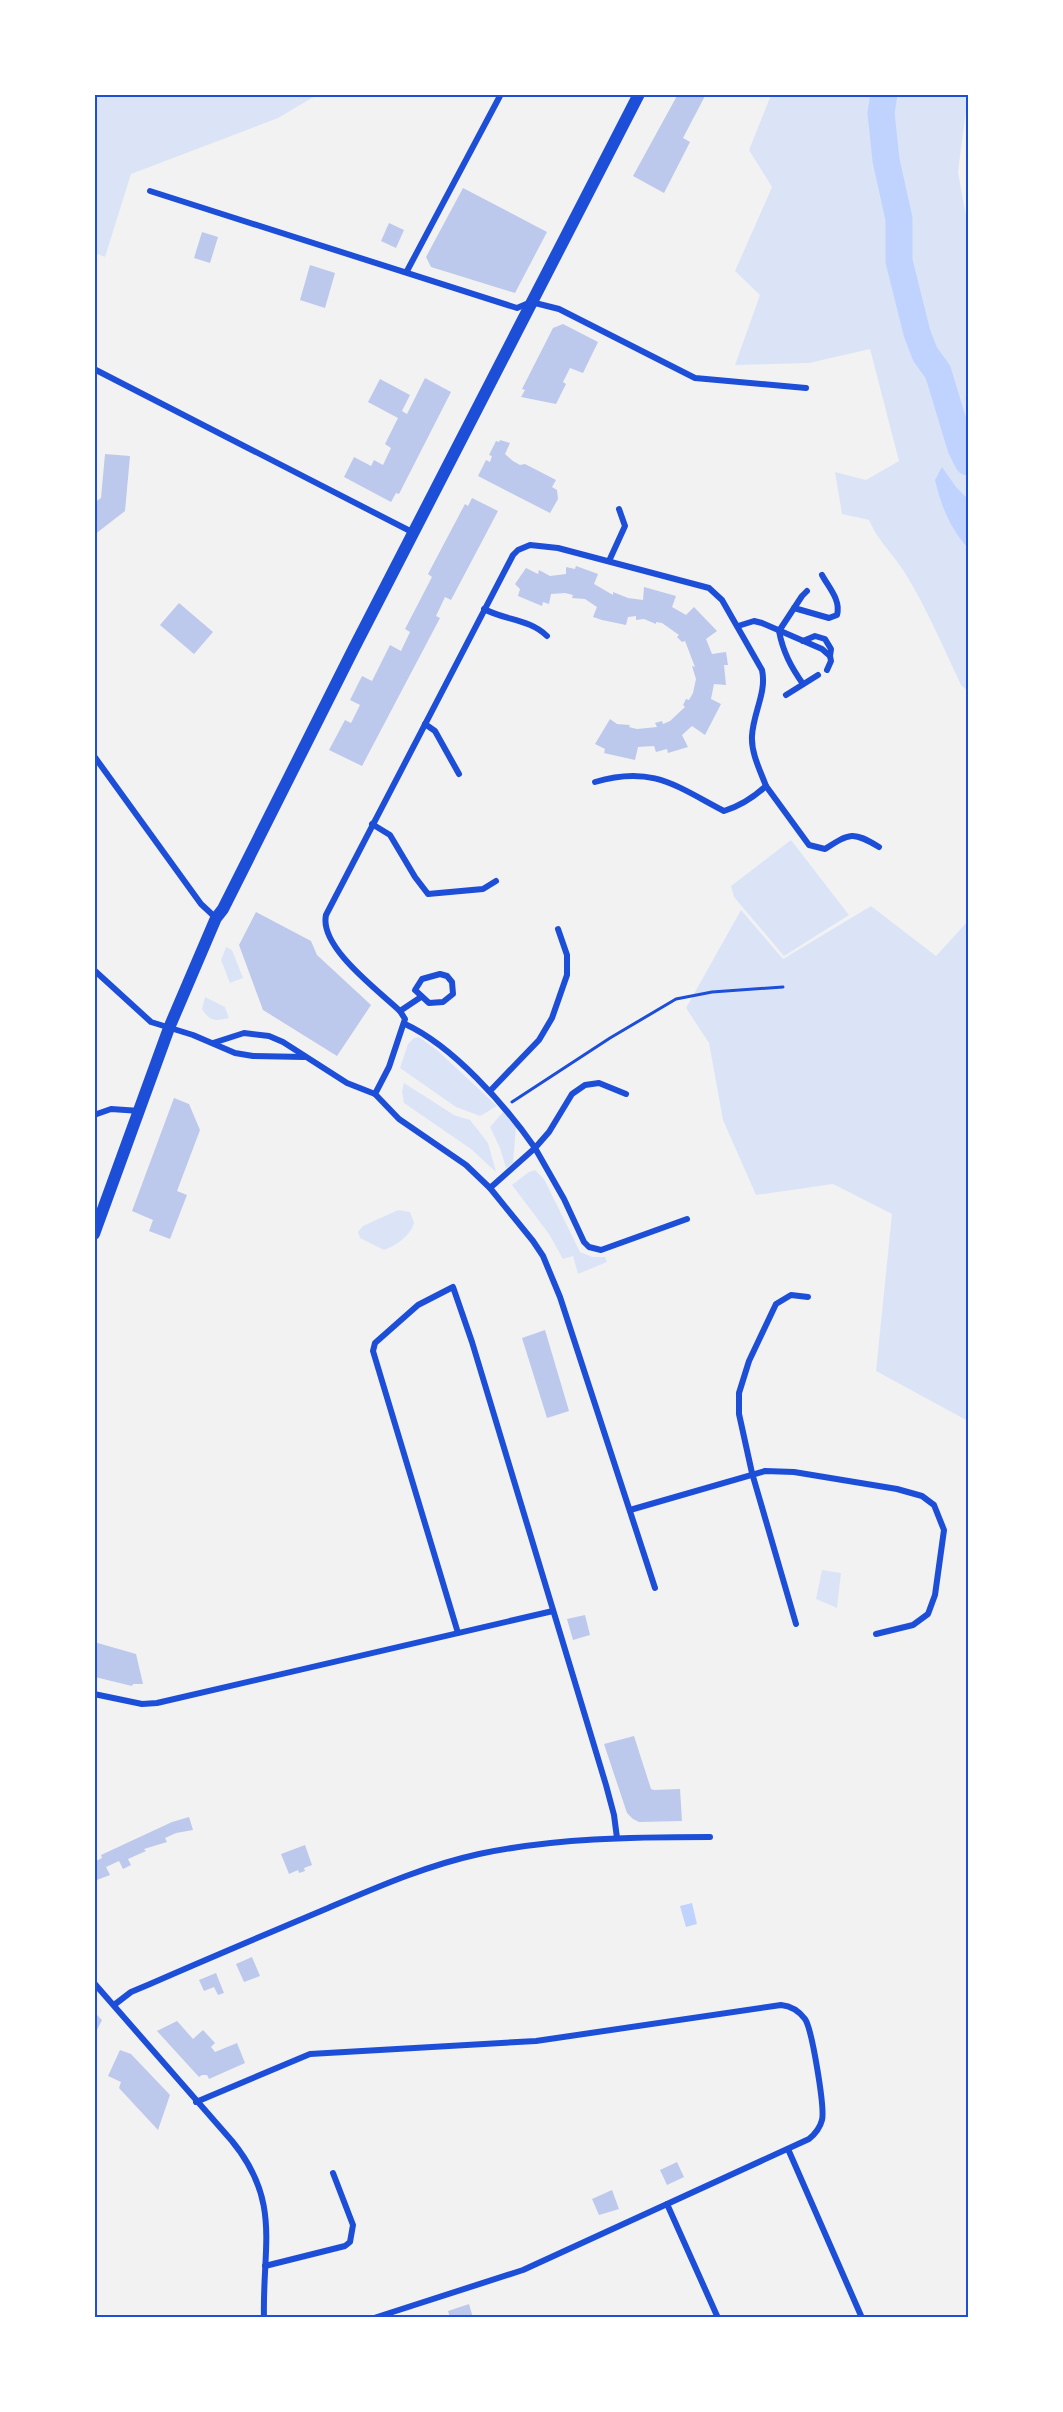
<svg xmlns="http://www.w3.org/2000/svg" width="1063" height="2412" font-family="Montserrat,sans-serif">
<rect width="100%" height="100%" fill="#f2f2f2"/>
<g fill="#dbe4f7">
<path d="M 94,95 L 95,94 L 317,95 L 278,118 L 131,174 L 105,257 L 95,253 Z"/>
<path d="M 771,95 L 968,95 L 958,172 L 968,227 L 968,691 L 961,685 C 943,647 927,609 905,573 C 894,555 877,540 869,520 L 842,514 L 835,472 L 866,480 L 899,461 L 870,349 L 809,363 L 735,365 L 760,295 L 735,271 L 772,187 L 749,150 Z"/>
<path d="M 791,840 L 849,915 L 784,956 L 734,897 L 731,886 Z"/>
<path d="M 871,906 L 936,956 L 968,921 L 968,1421 L 876,1371 L 892,1214 L 833,1184 L 756,1195 L 723,1120 L 709,1043 L 686,1008 L 741,910 L 783,959 Z"/>
<path d="M 226,947 L 232,950 L 243,978 L 230,983 L 221,960 Z"/>
<path d="M 205,997 L 225,1007 L 229,1018 C 217,1021 209,1022 202,1009 Z"/>
<path d="M 419,1037 L 438,1051 L 497,1106 L 480,1116 L 456,1107 L 400,1068 L 408,1044 L 414,1038 Z"/>
<path d="M 404,1083 L 454,1115 L 470,1120 L 488,1143 L 496,1172 L 471,1149 L 404,1103 L 402,1091 Z"/>
<path d="M 503,1112 L 516,1127 L 513,1163 L 506,1168 L 500,1148 L 490,1127 Z"/>
<path d="M 535,1170 L 544,1179 L 580,1252 L 592,1257 L 605,1257 L 607,1262 L 578,1274 L 573,1256 L 563,1259 L 549,1234 L 512,1185 L 529,1172 Z"/>
<path d="M 398,1210 L 410,1212 L 414,1223 C 410,1236 397,1245 384,1250 L 360,1238 L 358,1232 L 363,1226 Z"/>
<path d="M 822,1570 L 841,1573 L 837,1608 L 816,1599 Z"/>
</g>
<g fill="#bfd3fe">
<path d="M 942,467 L 956,487 L 968,499 L 968,548 C 950,528 941,506 935,480 Z"/>
<path d="M 692,1903 L 697,1924 L 686,1927 L 680,1906 Z"/>
</g>
<g fill="none" stroke-linecap="round" stroke-linejoin="round">
<path stroke="#bfd3fe" stroke-width="27" d="M 884,94 L 881,113 L 886,160 L 899,219 L 899,261 L 917,333 L 925,354 L 938,372 L 961,448 L 968,462"/>
</g>
<g fill="#bdc9ec">
<path d="M 678,94 L 706,94 L 683,138 L 690,142 L 664,193 L 633,176 Z"/>
<path d="M 463,188 L 547,232 L 515,293 L 431,267 L 426,257 Z"/>
<path d="M 389,223 L 404,230 L 396,248 L 381,241 Z"/>
<path d="M 202,232 L 218,237 L 210,263 L 194,258 Z"/>
<path d="M 310,265 L 335,273 L 325,308 L 300,300 Z"/>
<path d="M 563,324 L 598,342 L 583,373 L 570,368 L 563,382 L 566,384 L 556,404 L 521,397 L 525,390 L 522,389 L 553,328 Z"/>
<path d="M 425,378 L 451,392 L 399,494 L 396,493 L 391,502 L 344,477 L 354,457 L 371,466 L 374,460 L 383,465 L 391,448 L 385,444 L 398,418 L 368,402 L 380,379 L 410,395 L 402,411 L 407,414 Z"/>
<path d="M 500,440 L 510,443 L 505,454 L 513,461 L 520,465 L 525,464 L 556,480 L 552,487 L 557,490 L 558,499 L 550,513 L 478,476 L 486,460 L 490,462 L 492,456 L 489,455 L 496,441 L 499,442 Z"/>
<path d="M 105,454 L 130,456 L 125,511 L 94,535 L 94,503 L 101,498 Z"/>
<path d="M 472,498 L 498,511 L 451,600 L 445,597 L 436,616 L 440,618 L 362,766 L 329,750 L 345,720 L 351,723 L 360,705 L 350,700 L 362,676 L 372,681 L 390,645 L 401,651 L 410,632 L 405,629 L 432,577 L 428,574 L 465,504 L 468,506 Z"/>
<path d="M 576,566 L 598,574 L 594,584 L 613,595 L 613,592 L 628,598 L 643,600 L 644,587 L 676,596 L 672,607 L 686,615 L 694,607 L 717,631 L 706,639 L 712,654 L 726,652 L 728,665 L 724,665 L 726,685 L 714,684 L 711,699 L 721,704 L 705,735 L 692,726 L 682,735 L 688,747 L 668,753 L 667,749 L 656,752 L 654,746 L 638,747 L 635,760 L 604,753 L 605,749 L 595,744 L 610,719 L 617,724 L 630,725 L 629,727 L 637,729 L 657,727 L 655,723 L 662,721 L 663,724 L 670,721 L 685,707 L 683,705 L 686,699 L 689,700 L 693,693 L 696,679 L 692,666 L 695,667 L 685,641 L 682,642 L 677,637 L 679,635 L 662,623 L 656,622 L 656,624 L 644,619 L 636,620 L 636,616 L 628,617 L 626,625 L 602,620 L 593,617 L 597,607 L 585,599 L 572,598 L 573,595 L 565,593 L 551,594 L 549,604 L 543,602 L 542,606 L 518,596 L 520,589 L 515,584 L 526,568 L 538,574 L 539,570 L 550,576 L 566,574 L 566,567 L 575,569 Z"/>
<path d="M 179,603 L 213,632 L 194,654 L 160,625 Z"/>
<path d="M 256,912 L 311,941 L 317,955 L 371,1005 L 337,1056 L 263,1010 L 239,945 Z"/>
<path d="M 174,1098 L 189,1104 L 200,1130 L 177,1191 L 187,1195 L 170,1239 L 149,1231 L 153,1220 L 132,1211 Z"/>
<path d="M 545,1330 L 569,1411 L 547,1418 L 522,1338 Z"/>
<path d="M 585,1615 L 590,1635 L 573,1640 L 567,1619 Z"/>
<path d="M 94,1642 L 136,1654 L 143,1684 L 133,1684 L 132,1686 L 95,1677 Z"/>
<path d="M 634,1736 L 651,1789 L 654,1790 L 680,1789 L 682,1821 L 639,1822 L 633,1819 L 627,1813 L 604,1744 Z"/>
<path d="M 189,1817 L 193,1830 L 176,1833 L 165,1838 L 167,1842 L 144,1849 L 146,1851 L 128,1859 L 131,1865 L 123,1869 L 119,1861 L 106,1867 L 110,1875 L 94,1881 L 94,1862 L 102,1858 L 101,1855 L 172,1822 Z"/>
<path d="M 305,1845 L 312,1865 L 304,1868 L 305,1871 L 299,1873 L 298,1870 L 289,1874 L 281,1854 Z"/>
<path d="M 252,1957 L 260,1976 L 244,1982 L 236,1964 Z"/>
<path d="M 216,1973 L 224,1993 L 218,1995 L 214,1987 L 204,1991 L 199,1980 Z"/>
<path d="M 94,2012 L 102,2020 L 94,2036 Z"/>
<path d="M 177,2021 L 193,2039 L 203,2030 L 215,2043 L 211,2047 L 215,2052 L 237,2043 L 245,2063 L 209,2079 L 207,2075 L 202,2075 L 199,2077 L 157,2031 Z"/>
<path d="M 120,2050 L 131,2054 L 170,2095 L 158,2130 L 119,2088 L 121,2082 L 108,2076 Z"/>
<path d="M 677,2162 L 684,2177 L 667,2185 L 660,2170 Z"/>
<path d="M 612,2190 L 619,2209 L 599,2215 L 592,2199 Z"/>
<path d="M 469,2304 L 473,2318 L 450,2318 L 448,2311 Z"/>
</g>
<g fill="none" stroke-linecap="round" stroke-linejoin="round">
<path stroke="#1d4ed8" stroke-width="3" d="M 512,1102 L 610,1038 L 676,999 L 712,992 L 783,987"/>
<g stroke="#1d4ed8" stroke-width="6">
<path d="M 150,191 L 517,308 L 531,302 L 559,309 L 695,378 L 806,388"/>
<path d="M 407,271 L 501,94"/>
<path d="M 94,369 L 414,533"/>
<path d="M 609,561 L 625,526 L 619,509"/>
<path d="M 794,608 L 829,618 L 837,615 C 841,600 829,588 822,575"/>
<path d="M 484,609 C 504,620 530,619 547,636"/>
<path d="M 738,626 L 754,621 L 762,623 L 822,649 L 830,656 L 831,661 L 827,670"/>
<path d="M 803,641 L 815,636 L 825,639 L 831,649 L 830,656"/>
<path d="M 803,684 C 791,667 783,652 779,631 L 802,596 L 807,591"/>
<path d="M 786,695 L 818,675"/>
<path d="M 425,724 L 435,731 L 459,774"/>
<path d="M 94,756 L 201,904 L 216,918"/>
<path d="M 766,786 L 809,845 L 825,849 C 850,833 853,831 879,847"/>
<path d="M 372,824 L 390,835 L 415,877 L 428,894 L 483,889 L 496,881"/>
<path d="M 94,970 L 151,1022 L 193,1035 L 235,1053 L 253,1056 L 304,1057"/>
<path d="M 440,974 L 447,976 L 452,982 L 453,994 L 443,1002 L 429,1003 L 415,990 L 422,979 Z"/>
<path d="M 400,1011 L 421,997"/>
<path d="M 405,1024 C 453,1046 505,1105 535,1148 L 490,1188"/>
<path d="M 213,1043 L 244,1033 L 269,1036 L 283,1042 L 347,1083 L 375,1094 L 399,1119 L 466,1165 L 490,1188 L 533,1241 L 543,1256 L 560,1297 L 655,1588"/>
<path d="M 490,1091 L 539,1040 L 552,1018 L 567,975 L 567,955 L 558,929"/>
<path d="M 375,1094 L 389,1067 L 405,1019 L 400,1011 C 378,990 319,947 326,915 L 513,555 L 518,550 L 530,545 L 558,548 L 709,588 L 722,600 L 762,670 C 767,692 753,713 752,736 C 751,753 760,770 766,786 C 754,797 740,806 724,811 C 676,786 652,765 595,782"/>
<path d="M 626,1094 L 599,1083 L 585,1085 L 572,1094 L 549,1132 L 535,1148 L 564,1199 L 584,1242 L 589,1247 L 601,1250 L 687,1219"/>
<path d="M 94,1115 L 111,1109 L 140,1111"/>
<path d="M 630,1510 L 765,1471 L 794,1472 L 897,1489 L 922,1496 L 934,1505 L 944,1530 L 935,1595 L 928,1614 L 913,1625 L 876,1634"/>
<path d="M 796,1624 L 752,1473 L 739,1414 L 739,1393 L 749,1361 L 776,1304 L 791,1295 L 808,1297"/>
<path d="M 458,1633 L 373,1351 L 375,1343 L 418,1305 L 453,1287 L 472,1342 L 606,1785 L 614,1815 L 617,1838"/>
<path d="M 94,1694 L 142,1704 L 157,1703 L 553,1611"/>
<path d="M 94,1983 L 232,2141 C 282,2202 262,2247 264,2318"/>
<path d="M 114,2005 L 131,1992 L 150,1984 C 207,1959 264,1935 321,1911 C 373,1889 424,1866 479,1854 C 555,1838 632,1837 710,1837"/>
<path d="M 196,2102 L 310,2054 L 536,2041 L 781,2005 C 791,2006 799,2011 805,2019 C 812,2029 825,2108 822,2120 C 820,2128 815,2134 809,2139 L 523,2270 L 374,2318"/>
<path d="M 788,2149 L 862,2318"/>
<path d="M 667,2204 L 718,2318"/>
<path d="M 265,2266 L 345,2246 L 350,2242 L 353,2225 L 333,2173"/>
</g>
<path stroke="#1d4ed8" stroke-width="12" d="M 94,1234 L 169,1028 L 216,918 L 223,909 L 354,648 L 639,94"/>
</g>
<rect width="1063" height="2412" fill="none" stroke="#ffffff" stroke-width="192"/>
<rect x="96" y="96" width="871" height="2220" fill="none" stroke="#1d4ed8" stroke-width="2"/>
</svg>
